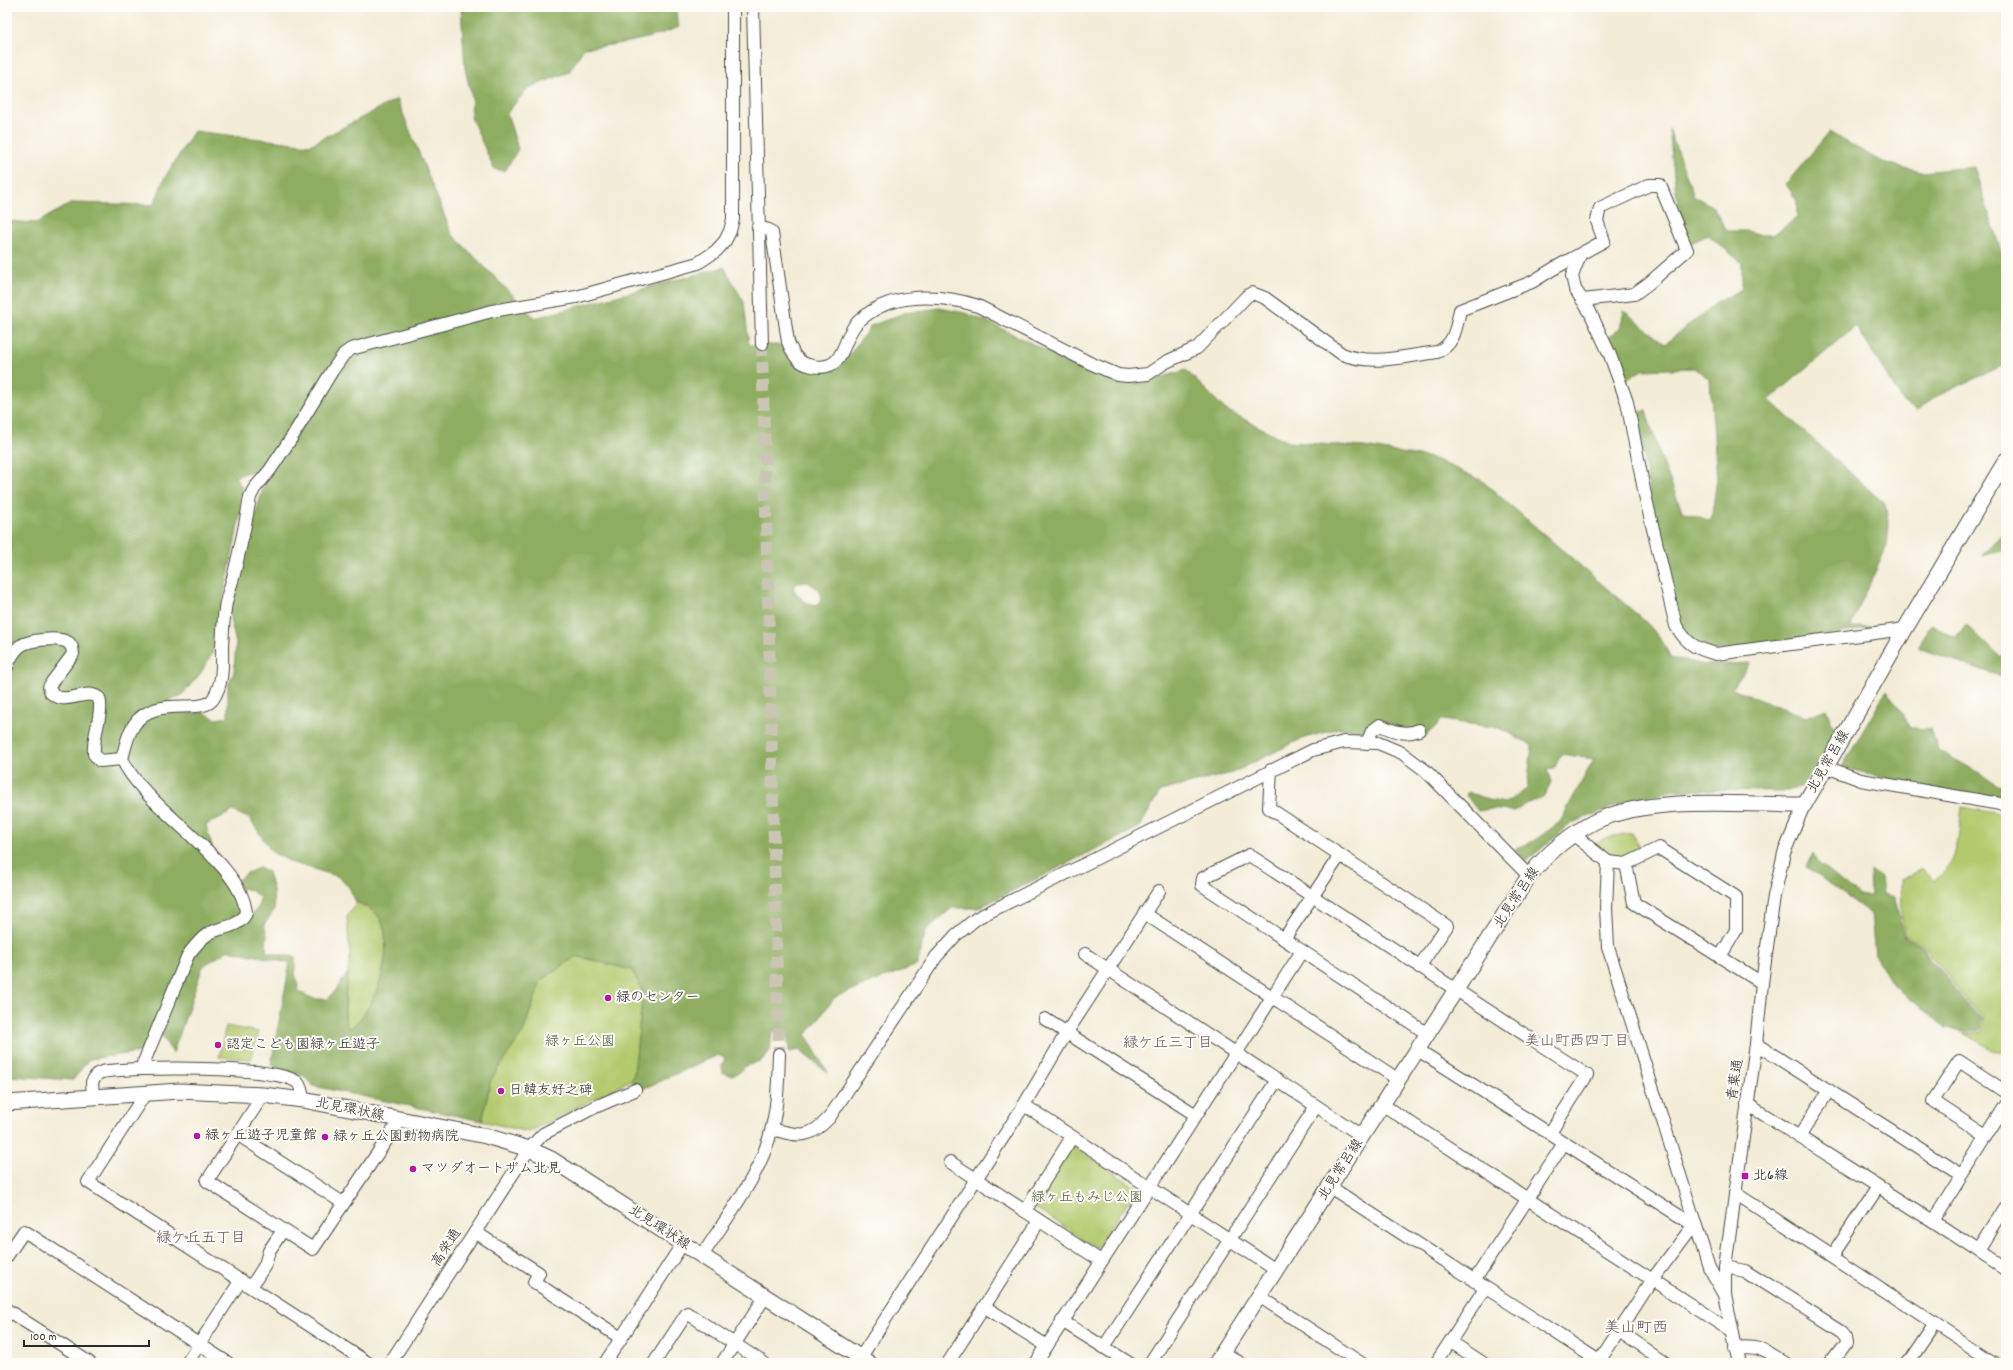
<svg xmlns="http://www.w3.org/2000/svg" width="2013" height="1370" font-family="Dekko,'Klee One',sans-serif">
<rect width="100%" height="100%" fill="#fdfcf7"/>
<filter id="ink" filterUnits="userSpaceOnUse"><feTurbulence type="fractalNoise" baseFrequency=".025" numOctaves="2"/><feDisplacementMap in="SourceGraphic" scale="8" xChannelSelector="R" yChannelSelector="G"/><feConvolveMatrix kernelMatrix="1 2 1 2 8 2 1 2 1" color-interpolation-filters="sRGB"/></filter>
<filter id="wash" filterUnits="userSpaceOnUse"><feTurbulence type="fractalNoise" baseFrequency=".012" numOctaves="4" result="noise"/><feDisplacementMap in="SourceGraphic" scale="16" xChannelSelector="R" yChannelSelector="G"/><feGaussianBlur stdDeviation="0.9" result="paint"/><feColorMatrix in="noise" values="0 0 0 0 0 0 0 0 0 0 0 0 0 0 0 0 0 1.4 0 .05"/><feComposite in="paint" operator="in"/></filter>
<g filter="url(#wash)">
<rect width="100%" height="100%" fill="#f3ecd7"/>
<g fill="#b3c96d" stroke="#6f7a4c">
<path d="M 1962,807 L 2006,815 L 2006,1055 L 1992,1050 L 1964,1033 L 1983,1032 L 1984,1015 L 1969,1005 L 1942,967 L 1931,957 L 1928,948 L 1906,936 L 1901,912 L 1900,880 L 1923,869 L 1934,881 C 1960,863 1958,835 1962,807 Z"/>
<path d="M 1632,833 L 1641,850 L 1618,859 L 1593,844 L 1608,837 Z"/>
<path d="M 356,902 C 367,907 378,911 382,922 C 394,953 376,1011 349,1029 L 345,1024 L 346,991 L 350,955 L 347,917 Z"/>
<path d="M 576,956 L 632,970 L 643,992 L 634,1074 L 631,1080 L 529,1132 L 482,1121 L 491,1079 L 523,1032 L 541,981 Z"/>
<path d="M 226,1026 L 259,1032 L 251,1059 L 219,1057 Z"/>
<path d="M 1073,1146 L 1137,1188 L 1097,1248 L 1034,1207 Z"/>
</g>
<g fill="#8ead60" stroke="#5c6c46" fill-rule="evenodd">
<path d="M 461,7 L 675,7 L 679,27 C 648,40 617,45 584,48 L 569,72 L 528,88 L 507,113 L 518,149 L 505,171 L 494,169 L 471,117 L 472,98 L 465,69 Z"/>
<path d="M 397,99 L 452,234 L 535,318 L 724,267 L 744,302 L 749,345 L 783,345 L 820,361 L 844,362 L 871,326 L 904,313 L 939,308 L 965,313 L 990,323 L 1092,373 L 1121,382 L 1143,383 L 1186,370 L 1226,410 L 1289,442 L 1364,447 L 1432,458 L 1481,480 L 1647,623 L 1662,641 L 1671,658 L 1706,665 L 1750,663 L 1732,689 L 1806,717 L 1826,709 L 1837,734 L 1802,786 L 1788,791 L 1675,790 L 1623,803 L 1572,823 L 1526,861 L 1515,849 L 1534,841 L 1560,822 L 1594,759 L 1561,754 L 1555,767 L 1547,770 L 1551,782 L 1543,798 L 1530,802 L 1514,811 L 1489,809 L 1478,811 L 1466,795 L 1468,792 L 1489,800 L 1505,803 L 1527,789 L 1532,745 L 1499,728 L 1442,720 L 1425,737 L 1381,720 L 1365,731 L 1340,728 L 1301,739 L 1232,773 L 1160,791 L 1140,827 L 978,908 L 952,908 L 926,930 L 917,965 L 835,997 L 806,1035 L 828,1073 L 799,1050 L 789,1052 L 787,1030 L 772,1032 L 770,1051 L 762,1060 L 744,1067 L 739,1073 L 731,1075 L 723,1073 L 722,1066 L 725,1058 L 718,1055 L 638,1091 L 631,1080 L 634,1074 L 643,992 L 632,970 L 576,956 L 541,981 L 523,1032 L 491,1079 L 482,1121 L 313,1086 L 304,1076 L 271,1065 L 290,963 L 229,950 L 203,966 L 173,1053 L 156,1028 L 141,1052 L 89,1059 L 73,1080 L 9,1076 L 7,1071 L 7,221 L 36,223 L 72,203 L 154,205 L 164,179 L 194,131 L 310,145 ZM 264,468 L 273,470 L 263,488 L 230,609 L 230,618 L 236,643 L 234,672 L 228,686 L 228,717 L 216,719 L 202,712 L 189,714 L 167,701 L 182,695 L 200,674 L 212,654 L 245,491 L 235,477 L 245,473 ZM 808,582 L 820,590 L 822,599 L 817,606 C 805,604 799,598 793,588 L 798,583 ZM 233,811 L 250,819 L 272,852 L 293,863 L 337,876 L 349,887 L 356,902 C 367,907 378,911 382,922 C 394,953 376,1011 349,1029 C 340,1017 347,985 349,971 L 336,990 L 328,999 L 314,999 L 299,992 L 295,973 L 295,957 L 266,952 L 267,935 L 264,925 L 274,910 L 273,890 L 268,872 L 259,868 L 245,874 L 238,880 L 217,864 L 206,825 ZM 241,888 L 251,890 L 260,898 L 258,908 L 244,923 L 231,921 L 241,911 Z"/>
<path d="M 1669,129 L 1694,196 L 1713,207 L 1727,231 L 1748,231 L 1761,235 L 1773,235 L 1797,218 L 1797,201 L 1786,184 L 1829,132 L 1882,162 L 1921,172 L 1974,167 L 2006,267 L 2006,364 L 1933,398 L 1918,411 L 1904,403 L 1856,326 L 1769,400 L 1885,504 L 1889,525 L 1887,546 L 1850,627 L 1879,627 L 1712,652 L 1692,644 L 1680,627 L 1656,530 L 1636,412 L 1646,411 L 1660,455 L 1682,511 L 1711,521 L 1717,479 L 1710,380 L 1695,368 L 1642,370 L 1625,381 L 1608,337 L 1620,329 L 1624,311 L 1665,344 L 1716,303 L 1742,289 L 1742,263 L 1708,235 L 1689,244 L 1676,193 Z"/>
<path d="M 2006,531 L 2006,550 L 1981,556 Z"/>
<path d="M 1966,624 L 2001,658 L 2006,649 L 2006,678 L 1918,648 L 1931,625 L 1956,638 Z"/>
<path d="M 1887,690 L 1911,728 L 1931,729 L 1938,750 L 1981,774 L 1997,785 L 2006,787 L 2006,802 L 1936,791 L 1842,767 Z"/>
<path d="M 1813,853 L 1816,861 L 1859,896 L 1871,896 L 1870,871 L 1881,876 L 1883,894 L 1894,897 L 1905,937 L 1926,949 L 1929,959 L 1940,968 L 1968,1007 L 1982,1016 L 1981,1030 L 1963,1031 L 1946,1028 L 1893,985 L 1875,956 L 1871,914 L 1806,867 Z"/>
</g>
</g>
<g filter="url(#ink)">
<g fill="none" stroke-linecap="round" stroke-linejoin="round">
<path stroke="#cbc5b5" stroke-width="12" stroke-dasharray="12 6" stroke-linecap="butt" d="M 762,344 L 779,1054"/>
<defs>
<g id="minor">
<path d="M 753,7 L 762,344"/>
<path d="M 758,227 L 769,230 L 772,233 L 788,342 C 793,354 797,363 812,366 C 845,372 841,343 855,325 C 858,321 865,316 869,313 C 899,292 945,295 978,306 L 1090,363 L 1118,375 L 1128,376 L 1148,374 L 1166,362 L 1197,348 L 1247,296 L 1252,293 L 1265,298 L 1342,354 C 1372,366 1406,356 1437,352 C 1455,344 1456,328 1460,310 L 1532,282 L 1553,269 L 1604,241 L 1597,221 L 1600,208 L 1649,185 L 1660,185 L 1687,250 L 1648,284 L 1634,294 L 1583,300"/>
<path d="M 1580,255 L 1572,276 L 1575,289 L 1590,312 L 1610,355 L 1627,402 L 1645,495 L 1676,626 C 1688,645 1695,648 1716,654 L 1905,629"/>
<path d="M 7,667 C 10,658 13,652 20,646 C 29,640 59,636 69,643 C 72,646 73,650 73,654 L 52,682 L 49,687 L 51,693 C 54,695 59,698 62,698 C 76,700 87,689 99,698 C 104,713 92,735 94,754 L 100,761 L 122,759"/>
<path d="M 1367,743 L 1372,731 L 1380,725 C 1394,731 1404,736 1419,730"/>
<path d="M 1826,767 L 1861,780 L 2006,805"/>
<path d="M 1271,770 L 1269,808 L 1447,926 L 1419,967"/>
<path d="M 1574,835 L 1608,862 L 1606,908 L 1608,947 L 1709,1267 L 1724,1293"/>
<path d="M 1608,862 L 1626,864 L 1659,848 L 1736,897 L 1736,930 L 1720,957"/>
<path d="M 1626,864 L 1634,903 L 1762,983"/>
<path d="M 1144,913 L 1399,1080"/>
<path d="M 1284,939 L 1340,855"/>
<path d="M 1085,954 L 1362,1136"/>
<path d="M 1045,1019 L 1196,1115"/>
<path d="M 1428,1034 L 1202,885 L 1203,878 L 1249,855 L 1587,1075 L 1550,1133"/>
<path d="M 1756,1044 L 1961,1175"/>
<path d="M 1418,1050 L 1692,1224"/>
<path d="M 141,1069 L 188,955 C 194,947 200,939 208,934 C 221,926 238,929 246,913 C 242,860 146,811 122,759 C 125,748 127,735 134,725 C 153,694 202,716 213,699 C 224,682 222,664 222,646 C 223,634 223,621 225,609 C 226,598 231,586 234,574 C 240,549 246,523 250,497 L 254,489 L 270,470 L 292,437 L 332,371 L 344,354 L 351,349 L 492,311 L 576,297 L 698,263 L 716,251 L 725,241 L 730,231 L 733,219 L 733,7"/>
<path d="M 145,1094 L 88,1182 L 368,1363"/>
<path d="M 263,1095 L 207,1181 L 313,1249 L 400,1120"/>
<path d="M 93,1096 L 92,1082 L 97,1074 L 102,1072 C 130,1067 281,1065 298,1083 C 302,1088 302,1094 303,1100"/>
<path d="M 1747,1104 L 1933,1221 L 2006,1269"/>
<path d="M 1024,1105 L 1276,1270"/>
<path d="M 1383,1105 L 1731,1331"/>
<path d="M 772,1129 C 799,1136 808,1140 829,1118 L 936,957 L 956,935 L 977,918 L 1313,750 L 1344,742 L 1378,743 L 1402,753 L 1426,771 L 1529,876"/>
<path d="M 237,1134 L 343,1203"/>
<path d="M 1986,1136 L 1933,1101 L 1959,1061 L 2006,1092"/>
<path d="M 1799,1137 L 1829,1090"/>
<path d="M 950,1162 L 1101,1261"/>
<path d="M 1330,1187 L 1599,1361"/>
<path d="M 1735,1193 L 1995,1363"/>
<path d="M 1025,1211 L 1072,1137"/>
<path d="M 1933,1221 L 2006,1105"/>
<path d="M 475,1232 L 539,1273 L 534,1282 L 621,1338"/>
<path d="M 1979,1251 L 2006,1208"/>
<path d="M 7,1256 L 24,1231 L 228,1363"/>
<path d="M 702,1256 C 727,1216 762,1174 772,1127 C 778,1103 778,1079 779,1054"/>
<path d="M 1832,1256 L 1878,1187"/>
<path d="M 1725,1267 L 1745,1271 L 1841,1332 L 1845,1337 L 1846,1343 L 1831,1363"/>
<path d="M 1474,1281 L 1564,1143"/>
<path d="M 251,1287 L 265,1265 L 269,1251 L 283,1230"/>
<path d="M 1259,1296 L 1361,1363"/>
<path d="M 985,1307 L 1047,1346"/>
<path d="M 7,1310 L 90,1363"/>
<path d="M 1062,1321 L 1129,1363"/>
<path d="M 1619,1331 L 1666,1363"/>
<path d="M 1451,1342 L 1483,1363"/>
<path d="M 1104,1347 L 1277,1080"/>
<path d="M 1735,1348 C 1759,1345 1765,1351 1785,1363"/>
<path d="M 1223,1352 L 1240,1363"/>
<path d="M 187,1363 L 241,1280"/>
<path d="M 390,1363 L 529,1149 L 543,1134 L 595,1107 L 635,1090"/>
<path d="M 605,1363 L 683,1243"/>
<path d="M 654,1363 L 687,1313 L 764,1363"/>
<path d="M 722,1363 L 765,1297"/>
<path d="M 857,1363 L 1024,1105 L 1067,1032 L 1159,891"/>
<path d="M 948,1363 L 1039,1221"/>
<path d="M 1036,1363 L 1302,951"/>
<path d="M 1150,1363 L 1316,1106"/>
<path d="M 1436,1363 L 1485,1288"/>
<path d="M 1598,1363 L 1652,1280 L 1695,1223"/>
<path d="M 1739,1363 L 1725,1295 L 1725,1267 L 1756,1044 L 1762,983 L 1774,896 L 1784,853 L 1804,805"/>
<path d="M 1907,1363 L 1934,1323"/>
</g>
<g id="major">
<path d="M 7,1103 L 179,1091 L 263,1095 L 303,1100 L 486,1136 L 529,1149 L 551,1159 L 869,1363"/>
<path d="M 1216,1363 L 1529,876 C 1547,854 1570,834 1596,821 C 1651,795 1743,805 1804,805 L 1905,629 L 2006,460"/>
</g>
</defs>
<use href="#minor" stroke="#494845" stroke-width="14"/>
<use href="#major" stroke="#494845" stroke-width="17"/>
<use href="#minor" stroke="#fff" stroke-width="12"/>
<use href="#major" stroke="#fff" stroke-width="15"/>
</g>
</g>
<g fill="#b5179e" stroke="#fdfcf7" stroke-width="1.5">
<circle cx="608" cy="998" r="4"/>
<circle cx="218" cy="1045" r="4"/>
<circle cx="501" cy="1091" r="4"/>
<circle cx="197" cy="1136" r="4"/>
<circle cx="325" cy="1137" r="4"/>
<circle cx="413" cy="1169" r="4"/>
<rect x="1741" y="1172" width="8" height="8" rx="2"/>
</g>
<g text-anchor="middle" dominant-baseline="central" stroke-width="4" stroke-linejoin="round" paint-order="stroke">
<g font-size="14" fill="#2b2b2b" stroke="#fdfcf7">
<text transform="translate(1829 762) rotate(-60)">北見常呂線</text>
<text transform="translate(1517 898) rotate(-56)">北見常呂線</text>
<text transform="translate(1736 1080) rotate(-81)">青葉通</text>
<text transform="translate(350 1110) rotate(11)">北見環状線</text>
<text transform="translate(1341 1170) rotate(-57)">北見常呂線</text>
<text transform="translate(659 1228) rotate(33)">北見環状線</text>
<text transform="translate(447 1248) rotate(-57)">高栄通</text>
</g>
<g font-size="14" fill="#2b2b2b" stroke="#fdfcf7" text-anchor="start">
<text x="616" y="998">緑のセンター</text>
<text x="226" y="1045">認定こども園緑ヶ丘遊子</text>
<text x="509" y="1091">日韓友好之碑</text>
<text x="205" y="1136">緑ヶ丘遊子児童館</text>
<text x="333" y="1137">緑ヶ丘公園動物病院</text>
<text x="421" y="1169">マツダオートザム北見</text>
<text x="1753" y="1176">北6線</text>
</g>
<g font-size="14" fill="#545a3f" stroke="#fdfcf7">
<text x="580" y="1042">緑ヶ丘公園</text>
<text x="1087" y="1198">緑ヶ丘もみじ公園</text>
</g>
<g font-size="15" fill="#66555c" stroke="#fdfcf7">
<text x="1577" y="1042">美山町西四丁目</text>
<text x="1168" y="1044">緑ケ丘三丁目</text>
<text x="201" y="1239">緑ケ丘五丁目</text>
</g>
<g font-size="16" fill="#66555c" stroke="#fdfcf7">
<text x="1636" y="1328">美山町西</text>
</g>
</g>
<rect width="2013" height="1370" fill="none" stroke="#fdfcf7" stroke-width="24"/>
<path d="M24 1340v6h125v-6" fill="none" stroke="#2b2b2b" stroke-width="2"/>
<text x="30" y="1340" font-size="12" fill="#2b2b2b" stroke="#fdfcf7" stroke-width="3" paint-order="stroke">100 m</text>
</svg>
